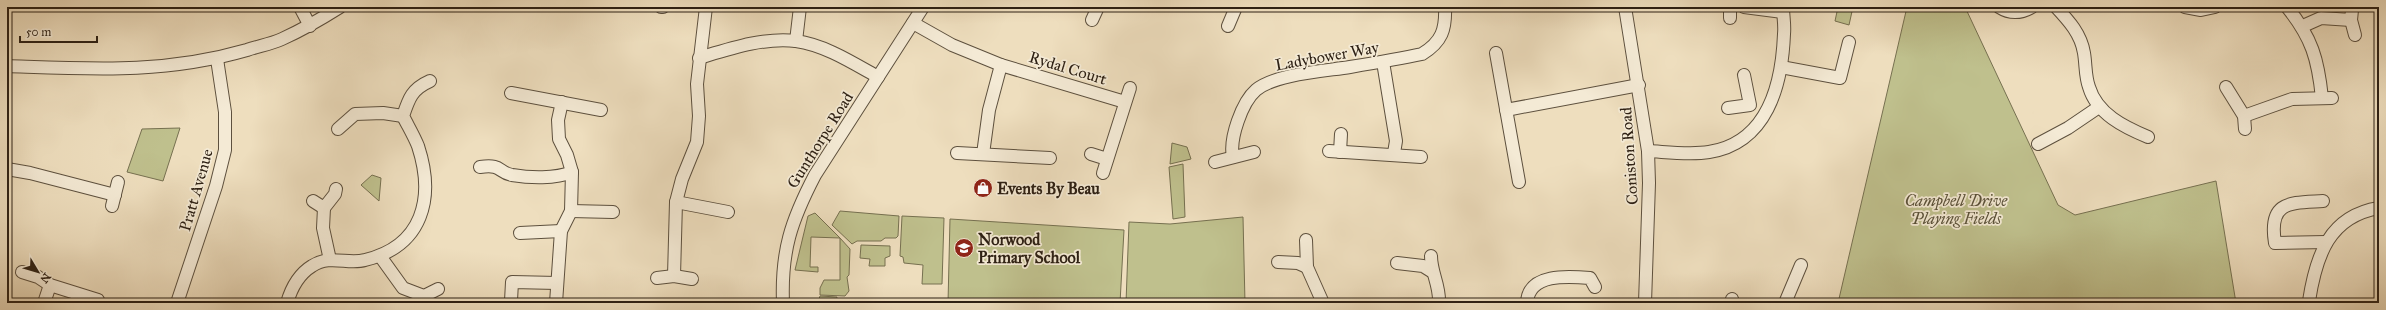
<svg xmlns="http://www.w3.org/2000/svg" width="2386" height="310" font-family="'IM FELL Great Primer',serif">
<rect width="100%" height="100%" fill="#eedebe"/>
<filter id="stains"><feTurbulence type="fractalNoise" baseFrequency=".005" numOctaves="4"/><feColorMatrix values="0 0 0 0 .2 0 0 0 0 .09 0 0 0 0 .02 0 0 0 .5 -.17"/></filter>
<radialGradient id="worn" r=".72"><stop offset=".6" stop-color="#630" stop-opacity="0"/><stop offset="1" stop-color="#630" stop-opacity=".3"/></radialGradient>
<g fill="#bfc08d" stroke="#767050">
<path d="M 1838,7 L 1853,7 L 1849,25 L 1835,21 Z"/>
<path d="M 1907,7 L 1965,7 L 2058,205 L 2075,215 L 2216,181 L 2236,303 L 1838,303 Z"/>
<path d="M 180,128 L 163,181 L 127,172 L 142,129 Z"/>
<path d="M 1172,143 L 1187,147 L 1191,159 L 1170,164 Z"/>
<path d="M 1183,164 L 1185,217 L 1173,219 L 1169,167 Z"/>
<path d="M 372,175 L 381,178 L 379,201 L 361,185 Z"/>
<path d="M 840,211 L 899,216 L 898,236 L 896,238 L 885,238 L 881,241 L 857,241 L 852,244 L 832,225 Z"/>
<path d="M 815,213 L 840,238 L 811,237 L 810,267 L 818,267 L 818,272 L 795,270 L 808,216 Z"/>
<path d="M 902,216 L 944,218 L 942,284 L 922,284 L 923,265 L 904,263 L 903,257 L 900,256 Z"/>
<path d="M 1243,217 L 1245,303 L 1126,303 L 1129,222 L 1170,224 Z"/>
<path d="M 950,219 L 1124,230 L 1120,303 L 948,303 Z"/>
<path d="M 840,238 L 850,249 L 849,275 L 847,277 L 849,291 L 845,296 L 820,295 L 820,288 L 824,280 L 840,280 Z"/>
<path d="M 861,245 L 890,246 L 890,256 L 885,258 L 885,266 L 869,266 L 870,259 L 860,258 Z"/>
<path d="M 820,296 L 837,297 L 836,303 L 807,303 L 812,299 L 819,299 Z"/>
</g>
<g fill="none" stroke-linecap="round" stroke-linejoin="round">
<defs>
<g id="minor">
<path d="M 300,7 L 310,26"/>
<path d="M 661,7 L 663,7"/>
<path d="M 1625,7 L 1648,151 L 1649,183 L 1645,303"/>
<path d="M 1744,7 L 1783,12"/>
<path d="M 1999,7 C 2010,14 2020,14 2032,7"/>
<path d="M 2056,7 C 2069,21 2081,34 2084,53 C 2086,65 2085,76 2089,87 C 2097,114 2124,127 2148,137"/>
<path d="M 2185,7 L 2201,10 L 2215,7"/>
<path d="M 2287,7 C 2312,38 2318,59 2322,98"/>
<path d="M 2352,10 L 2351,20 L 2355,35"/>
<path d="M 1730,18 L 1730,7"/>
<path d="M 1092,20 L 1098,7"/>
<path d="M 913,23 L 952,45 L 1001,65 L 1125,102"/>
<path d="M 1228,26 L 1236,7"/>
<path d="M 2303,26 L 2321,18 L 2351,20"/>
<path d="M 796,41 L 800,7"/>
<path d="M 1496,53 L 1519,182"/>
<path d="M 699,58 C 729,49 764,37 796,41 C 825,45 853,63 878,77"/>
<path d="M 1383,62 L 1396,141 L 1394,153"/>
<path d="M 7,66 C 92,69 164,74 247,50 C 259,46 271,44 282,39 C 302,30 321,19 340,7"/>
<path d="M 1781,67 L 1840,78 L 1849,42"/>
<path d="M 2226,87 L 2244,116 L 2245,129"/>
<path d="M 511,93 L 601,110"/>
<path d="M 1728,108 L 1750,105 L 1744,75"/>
<path d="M 1506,110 L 1639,85"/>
<path d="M 2244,116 L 2292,99 L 2332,98"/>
<path d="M 338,129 L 355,114 L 383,113 L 403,116"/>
<path d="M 2038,144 L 2068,128 L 2099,107"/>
<path d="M 1329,151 L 1421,157"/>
<path d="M 1648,151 C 1667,152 1690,155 1709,152 C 1767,143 1782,85 1784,34 C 1785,25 1783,16 1783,7"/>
<path d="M 1340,152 L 1341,134"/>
<path d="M 957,153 L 1050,158"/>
<path d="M 983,154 L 989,110 L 1001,65"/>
<path d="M 1091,154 L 1107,159"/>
<path d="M 1233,157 C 1229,139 1242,102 1256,90 C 1275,74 1325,71 1350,67 C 1374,63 1398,59 1422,54 C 1442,42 1446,29 1445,7"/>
<path d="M 1215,162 L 1254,152"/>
<path d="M 480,167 C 503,164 497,172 512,175 C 530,178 555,179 572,172"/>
<path d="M 7,169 L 30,173 L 115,195"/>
<path d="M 1103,173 L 1130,88"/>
<path d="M 313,201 L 324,208 L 335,194 L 336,189"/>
<path d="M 2323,201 C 2291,203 2268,200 2275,243 L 2326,242"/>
<path d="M 676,202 L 728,212"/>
<path d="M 112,206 L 118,182"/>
<path d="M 324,208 L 323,228 L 330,260"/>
<path d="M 571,211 L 613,212"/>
<path d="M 520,233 L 561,231"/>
<path d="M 1306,240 L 1307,267 L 1323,303"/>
<path d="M 380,256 L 403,288 L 424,296 L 438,289"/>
<path d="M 1431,256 C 1431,273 1440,285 1439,303"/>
<path d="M 1278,262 L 1298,263 L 1307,267"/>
<path d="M 1397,263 L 1423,266 L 1431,271"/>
<path d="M 22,272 L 38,277 L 50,285 L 98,300"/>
<path d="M 674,276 L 676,202 L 682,179 L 697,142 L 699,116 L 697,84 L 706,7"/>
<path d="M 657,278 L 674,276 L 692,279"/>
<path d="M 1732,299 L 1733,303"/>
<path d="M 511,301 L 512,282 L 557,283"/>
<path d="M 44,303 L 50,285"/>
<path d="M 177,303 L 216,186 L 225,150 L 225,112 L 217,59"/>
<path d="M 287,303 C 291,289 299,274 312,266 C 330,254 348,265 365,260 C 423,246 435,198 418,146 C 414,136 408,126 403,116 C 409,98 412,89 430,81"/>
<path d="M 556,303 L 561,231 L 571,211 L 572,172 L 567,155 L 559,139 L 558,120 L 562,102"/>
<path d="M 783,303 C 781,251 791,221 815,175 L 923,7"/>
<path d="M 1527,303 C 1528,273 1568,276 1590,278 L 1595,287"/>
<path d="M 1785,303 L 1801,265"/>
<path d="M 2312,303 L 2309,301 C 2316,256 2329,216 2379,208"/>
</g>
</defs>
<use href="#minor" stroke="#5d503e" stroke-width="14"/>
<use href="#minor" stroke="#f4ead5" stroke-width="12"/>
</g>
<defs>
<symbol id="shop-disc" viewBox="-11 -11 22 22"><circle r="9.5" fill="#8f2418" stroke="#f4ead5"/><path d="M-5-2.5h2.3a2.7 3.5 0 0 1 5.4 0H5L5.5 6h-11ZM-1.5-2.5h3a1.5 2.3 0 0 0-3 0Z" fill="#fff"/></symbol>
<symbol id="school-disc" viewBox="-11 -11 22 22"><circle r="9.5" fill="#8f2418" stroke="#f4ead5"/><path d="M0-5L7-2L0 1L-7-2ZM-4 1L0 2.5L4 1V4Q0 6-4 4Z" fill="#fff"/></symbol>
</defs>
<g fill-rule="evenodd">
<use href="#shop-disc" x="972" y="177" width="22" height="22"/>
<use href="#school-disc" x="953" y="237" width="22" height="22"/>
</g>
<g text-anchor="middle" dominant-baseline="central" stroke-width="3.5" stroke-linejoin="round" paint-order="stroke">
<g font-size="16" fill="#2d2014" stroke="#f4ead5">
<text transform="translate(1327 56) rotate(-10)">Ladybower Way</text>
<text transform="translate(1068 68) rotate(17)">Rydal Court</text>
<text transform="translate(820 140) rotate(-58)">Gunthorpe Road</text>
<text transform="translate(1629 156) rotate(-94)">Coniston Road</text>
<text transform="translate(196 190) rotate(-74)">Pratt Avenue</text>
</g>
<g font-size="16" font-weight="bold" fill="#2d2014" stroke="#f4ead5" text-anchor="start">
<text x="997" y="188">Events By Beau</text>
<text x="978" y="239">Norwood<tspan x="978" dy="18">Primary School</tspan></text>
</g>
<g font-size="16" font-style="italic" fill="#595038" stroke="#f4ead5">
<text x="1956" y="200">Campbell Drive<tspan x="1956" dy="18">Playing Fields</tspan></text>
</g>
</g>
<rect width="2386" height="310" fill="none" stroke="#eedebe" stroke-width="24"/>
<rect x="8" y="8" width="2370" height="294" fill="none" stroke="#2d2014" stroke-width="2"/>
<rect x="12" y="12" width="2362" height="286" fill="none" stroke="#2d2014"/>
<g transform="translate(38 272) rotate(128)" stroke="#f4ead5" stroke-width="3" paint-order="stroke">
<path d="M0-3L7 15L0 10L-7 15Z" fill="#2d2014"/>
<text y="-6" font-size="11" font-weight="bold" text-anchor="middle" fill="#2d2014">N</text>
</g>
<path d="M20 36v6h77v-6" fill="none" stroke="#2d2014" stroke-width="2"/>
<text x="26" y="36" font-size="12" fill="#2d2014" stroke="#f4ead5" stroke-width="3" paint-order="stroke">50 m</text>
<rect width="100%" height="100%" filter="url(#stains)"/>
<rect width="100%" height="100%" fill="url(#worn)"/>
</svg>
